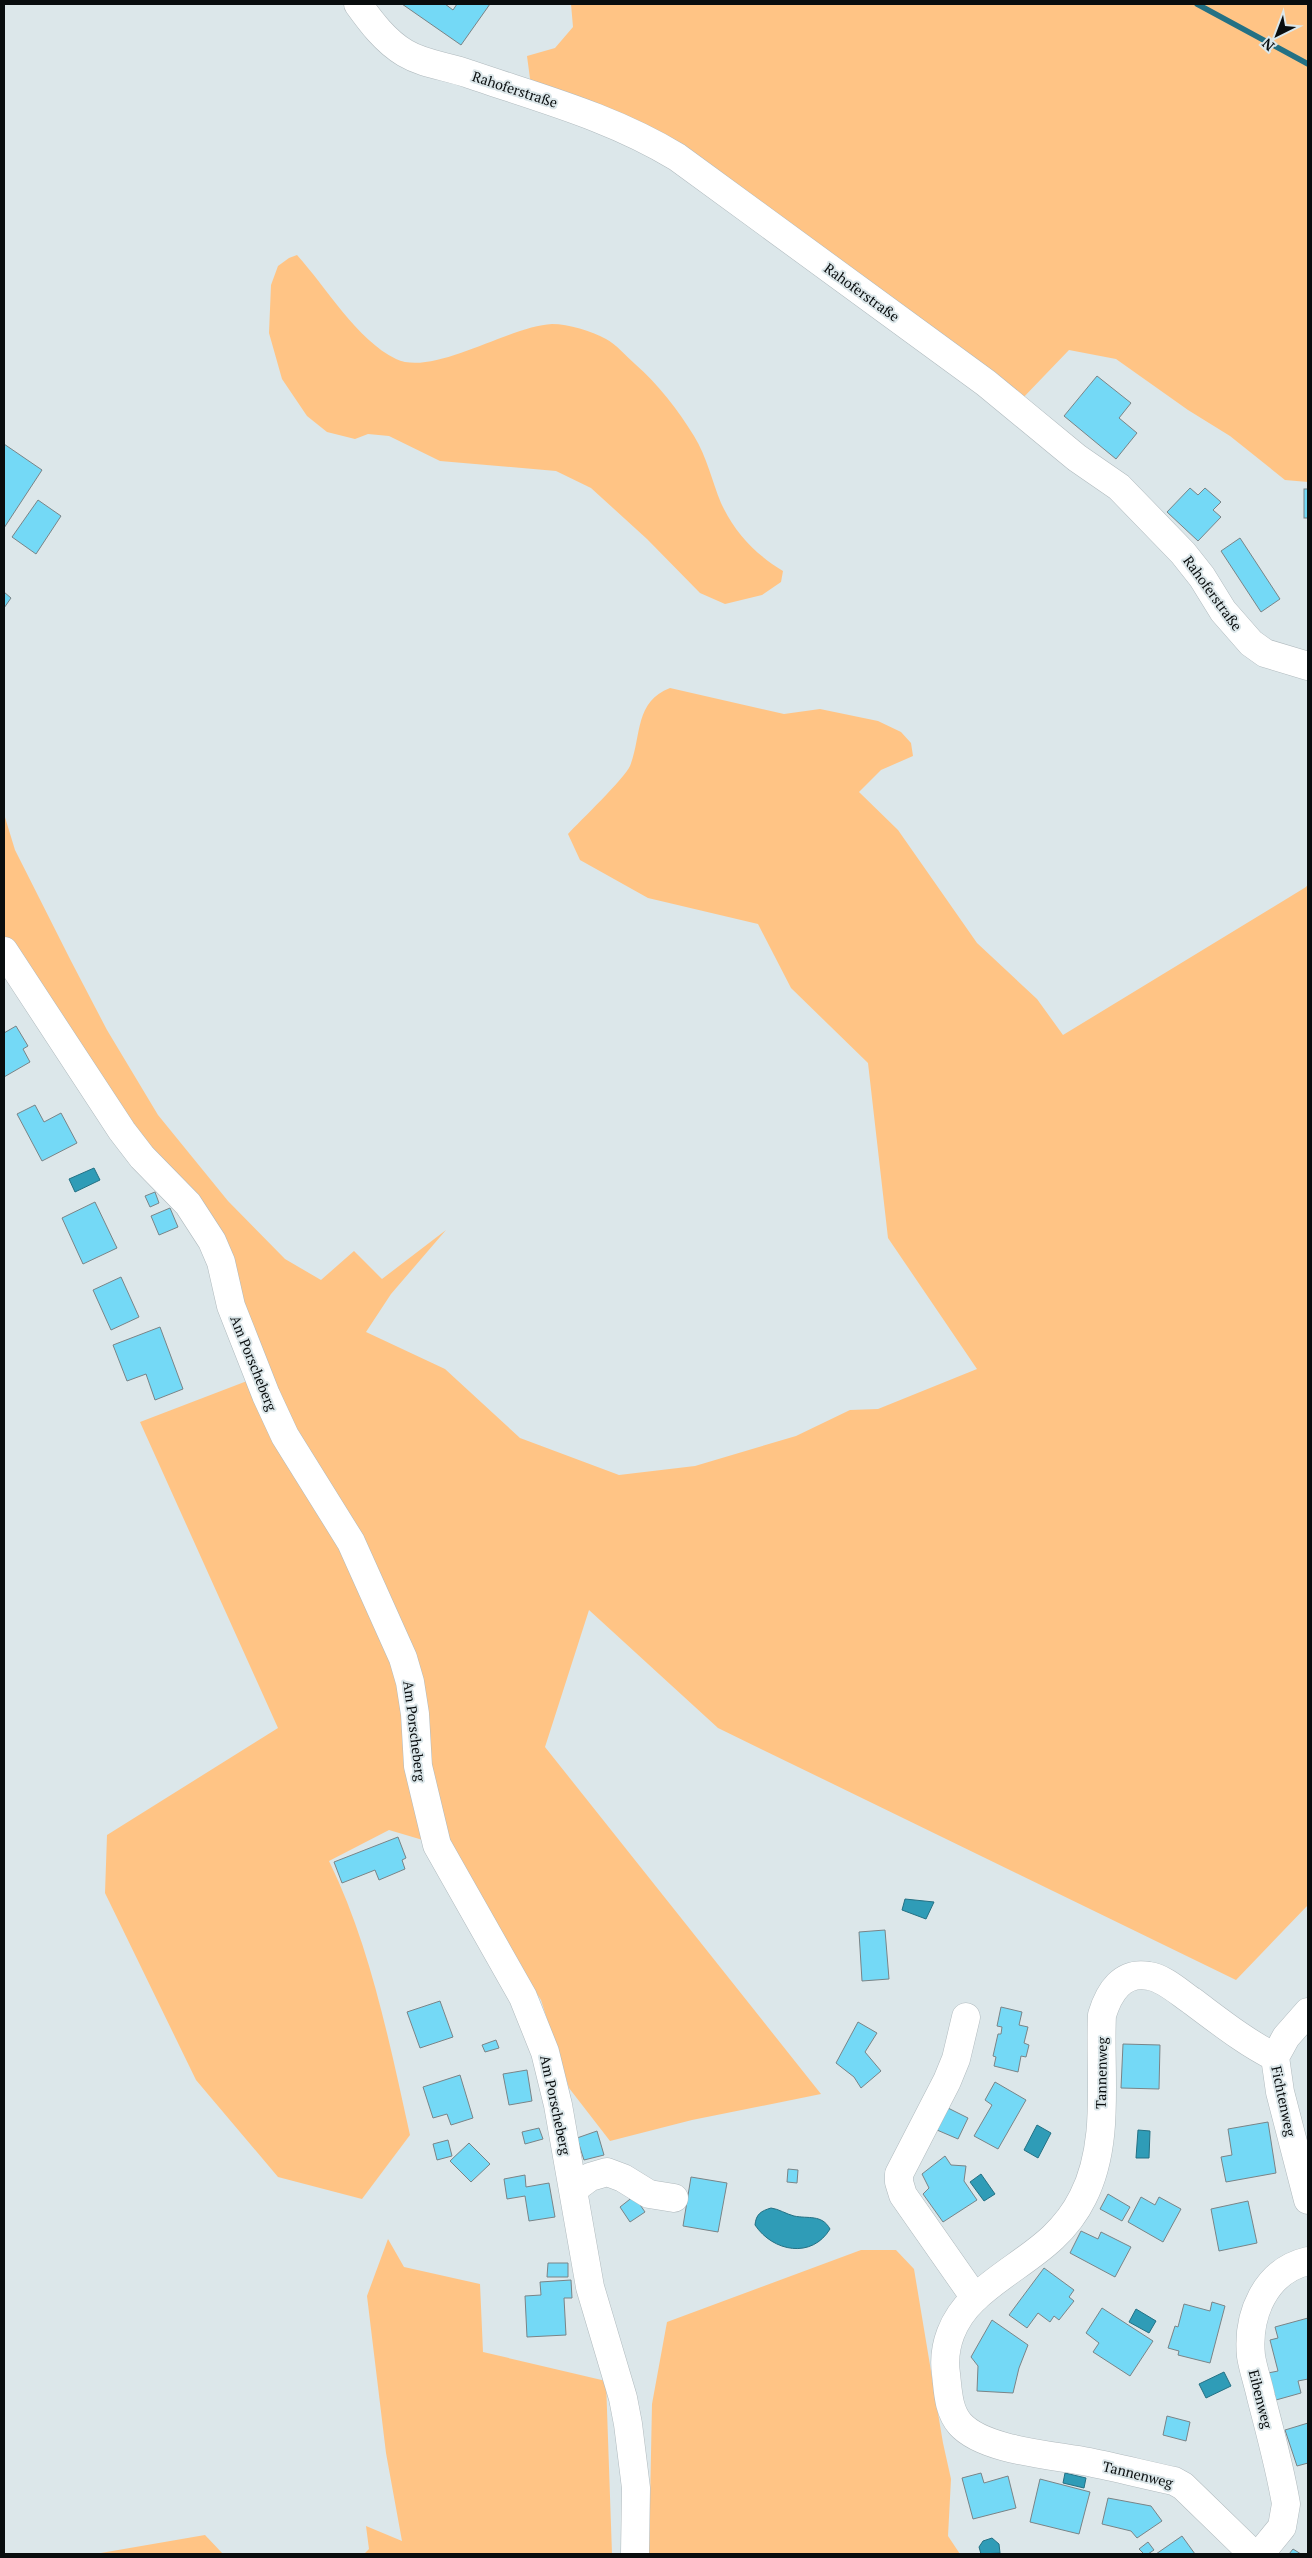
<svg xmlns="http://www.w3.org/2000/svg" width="1312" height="2558" font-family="'PT Serif',serif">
<rect width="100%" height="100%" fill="#dce7ea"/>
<g fill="#ffc485">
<path d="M 571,4 L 1308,4 L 1308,482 L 1285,480 L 1230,436 L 1188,410 L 1116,359 L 1069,350 L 1020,401 L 824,255 L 531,86 L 527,56 L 555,48 L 573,27 Z"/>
<path d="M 297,255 C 326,287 357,340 396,359 C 433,377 509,326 552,324 C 569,324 591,331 606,339 C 616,344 626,356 635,364 C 658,384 678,410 694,436 C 707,457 712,481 721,503 C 735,533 755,554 783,571 L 781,582 L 762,595 L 725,604 L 700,593 L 647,539 L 591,488 L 556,471 L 440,461 L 389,436 L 368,434 L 355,439 L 327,432 L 307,416 L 282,379 L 269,333 L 271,285 L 278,266 L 289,258 Z"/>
<path d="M 670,688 L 784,714 L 820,709 L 878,721 L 901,732 L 911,743 L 913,756 L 881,770 L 859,792 L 898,830 L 977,943 L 1037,999 L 1063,1035 L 1306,887 L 1308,884 L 1308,1905 L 1236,1980 L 718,1728 L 589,1610 L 545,1747 L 821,2094 L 692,2120 L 610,2141 L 569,2088 L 541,2000 L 443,1846 L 389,1830 L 329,1861 C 370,1944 390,2045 410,2135 L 362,2199 L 278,2177 L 196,2080 L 105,1893 L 107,1835 L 278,1728 L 140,1422 L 247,1381 L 256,1368 L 183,1204 L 4,938 L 4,814 L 15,850 L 71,961 L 107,1030 L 158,1115 L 228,1201 L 285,1259 L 321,1280 L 354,1251 L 382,1279 L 446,1230 L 391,1294 L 366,1332 L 445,1369 L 520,1438 L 619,1475 L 695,1466 L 796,1436 L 850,1410 L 878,1409 L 977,1369 L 888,1238 L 868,1063 L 791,988 L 758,924 L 648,898 L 580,860 L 568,834 C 580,821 625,778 630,766 C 642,736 634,702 670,688 Z"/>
<path d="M 388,2239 L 404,2267 L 480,2284 L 483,2352 L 606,2381 L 612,2554 L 364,2554 L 369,2549 L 366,2526 L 402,2541 L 386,2453 L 367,2296 Z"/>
<path d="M 861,2250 L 896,2250 L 914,2269 L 943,2443 L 951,2479 L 948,2536 L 960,2554 L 649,2554 L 652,2404 L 667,2322 Z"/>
<path d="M 205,2535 L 223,2554 L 95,2554 Z"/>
</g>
<g fill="#2f9cb7" stroke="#247184">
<path d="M 94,1168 L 100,1180 L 75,1192 L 69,1179 Z"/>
<path d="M 905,1899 L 934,1902 L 926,1919 L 902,1910 Z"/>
<path d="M 1037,2125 L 1051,2133 L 1038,2158 L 1024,2150 Z"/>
<path d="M 1138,2130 L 1150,2131 L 1149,2158 L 1136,2158 Z"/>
<path d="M 981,2174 L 995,2194 L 984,2201 L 970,2182 Z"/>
<path d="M 771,2208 C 779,2209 786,2214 794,2216 C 808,2219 822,2214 830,2229 C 812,2259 773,2252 755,2225 C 756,2214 761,2211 771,2208 Z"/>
<path d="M 1136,2309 L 1156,2321 L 1149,2333 L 1129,2322 Z"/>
<path d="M 1224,2372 L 1231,2386 L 1206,2398 L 1199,2384 Z"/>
<path d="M 1065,2473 L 1086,2478 L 1084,2488 L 1063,2483 Z"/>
<path d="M 992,2538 L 999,2544 L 1000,2553 L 981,2554 L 979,2547 L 983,2541 Z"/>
</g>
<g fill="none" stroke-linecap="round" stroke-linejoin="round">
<path stroke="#247184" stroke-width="5.5" d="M 1197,4 L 1308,64"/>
</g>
<g fill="#74d9f6" stroke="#7a8487">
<path d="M 402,4 L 445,4 L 453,10 L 457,4 L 490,4 L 461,45 Z"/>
<path d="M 1097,376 L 1131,403 L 1119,418 L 1137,433 L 1116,459 L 1064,416 Z"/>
<path d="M 4,444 L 42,470 L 4,528 Z"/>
<path d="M 1190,488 L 1198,495 L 1205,488 L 1221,502 L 1213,510 L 1221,517 L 1198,541 L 1167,512 Z"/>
<rect x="1304" y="489" width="4" height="29"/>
<path d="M 38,500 L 61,516 L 36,554 L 12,537 Z"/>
<path d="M 1240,538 L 1280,599 L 1261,612 L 1221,551 Z"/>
<path d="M 4,592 L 11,598 L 4,608 Z"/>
<path d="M 16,1026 L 28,1046 L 23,1049 L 30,1062 L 4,1077 L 4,1033 Z"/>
<path d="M 35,1105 L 44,1122 L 61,1113 L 77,1143 L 42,1161 L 17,1114 Z"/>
<path d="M 155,1192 L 159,1203 L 150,1207 L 145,1196 Z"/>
<path d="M 95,1202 L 117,1248 L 83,1264 L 62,1218 Z"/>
<path d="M 170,1208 L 178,1227 L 159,1235 L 151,1216 Z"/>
<path d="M 121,1277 L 139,1317 L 111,1330 L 93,1290 Z"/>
<path d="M 160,1327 L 183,1389 L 155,1400 L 146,1374 L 127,1381 L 113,1345 Z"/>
<path d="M 398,1837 L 406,1858 L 402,1860 L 405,1869 L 379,1880 L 375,1870 L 342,1883 L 334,1862 Z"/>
<path d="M 885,1930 L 889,1979 L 862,1981 L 859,1932 Z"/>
<path d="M 440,2001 L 453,2037 L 420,2048 L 407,2012 Z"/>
<path d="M 1001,2007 L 1022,2012 L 1019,2025 L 1028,2027 L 1024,2043 L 1029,2045 L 1026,2057 L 1021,2056 L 1018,2072 L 994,2066 L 996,2057 L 993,2056 L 998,2034 L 1001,2034 L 1002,2027 L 997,2026 Z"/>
<path d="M 858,2022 L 877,2033 L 865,2052 L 881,2071 L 861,2088 L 854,2077 L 836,2063 Z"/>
<path d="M 496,2040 L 499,2048 L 485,2052 L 482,2045 Z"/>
<path d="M 1123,2044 L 1160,2045 L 1159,2089 L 1121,2088 Z"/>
<path d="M 527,2070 L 532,2101 L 509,2105 L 503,2074 Z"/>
<path d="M 460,2075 L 473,2118 L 451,2125 L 447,2114 L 433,2118 L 423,2087 Z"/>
<path d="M 995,2082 L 1026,2100 L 998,2149 L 974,2136 L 992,2105 L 985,2100 Z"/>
<path d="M 948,2108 L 968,2118 L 958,2139 L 937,2130 Z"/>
<path d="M 1268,2122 L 1276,2173 L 1226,2182 L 1221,2157 L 1232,2155 L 1228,2129 Z"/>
<path d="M 539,2128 L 543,2139 L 525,2144 L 522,2132 Z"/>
<path d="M 597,2131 L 604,2155 L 584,2160 L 577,2138 Z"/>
<path d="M 448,2140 L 452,2156 L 437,2160 L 433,2144 Z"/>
<path d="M 469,2143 L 490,2164 L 471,2182 L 450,2161 Z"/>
<path d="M 945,2156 L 951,2165 L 966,2166 L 964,2181 L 977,2200 L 943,2222 L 923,2194 L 929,2188 L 922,2174 Z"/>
<path d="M 788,2169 L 798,2170 L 797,2183 L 787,2182 Z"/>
<path d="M 525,2175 L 526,2187 L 549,2183 L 555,2217 L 529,2221 L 525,2196 L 507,2199 L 504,2179 Z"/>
<path d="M 691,2177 L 727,2183 L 718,2232 L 683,2226 Z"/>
<path d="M 1108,2194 L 1130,2207 L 1122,2221 L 1100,2209 Z"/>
<path d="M 634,2196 L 645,2212 L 630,2222 L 620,2207 Z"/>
<path d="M 1141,2197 L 1155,2205 L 1159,2197 L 1181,2209 L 1163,2242 L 1128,2222 Z"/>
<path d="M 1248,2201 L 1257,2243 L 1219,2251 L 1211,2209 Z"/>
<path d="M 1081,2231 L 1098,2239 L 1101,2232 L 1131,2247 L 1115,2277 L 1070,2253 Z"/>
<path d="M 548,2263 L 568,2263 L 568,2277 L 547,2277 Z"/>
<path d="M 1044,2268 L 1074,2290 L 1069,2297 L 1074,2301 L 1059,2320 L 1054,2316 L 1050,2322 L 1038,2313 L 1027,2328 L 1009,2315 Z"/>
<path d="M 571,2280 L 572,2298 L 564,2298 L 566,2335 L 527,2337 L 525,2296 L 541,2295 L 540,2282 Z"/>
<path d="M 1212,2302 L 1225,2306 L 1210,2363 L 1178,2355 L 1179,2351 L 1168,2348 L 1175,2326 L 1178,2327 L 1184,2304 L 1210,2311 Z"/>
<path d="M 1102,2308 L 1153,2341 L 1130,2376 L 1093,2352 L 1099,2343 L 1086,2333 Z"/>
<path d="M 1308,2318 L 1308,2379 L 1298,2381 L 1301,2393 L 1276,2400 L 1268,2373 L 1278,2371 L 1270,2340 L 1278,2338 L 1275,2327 Z"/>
<path d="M 992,2320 L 1028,2345 L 1019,2368 L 1013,2393 L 977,2391 L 978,2366 L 971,2357 Z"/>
<path d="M 1167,2416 L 1190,2422 L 1186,2441 L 1163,2435 Z"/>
<path d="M 1308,2423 L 1308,2463 L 1297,2466 L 1285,2430 Z"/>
<path d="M 981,2473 L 984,2483 L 1008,2476 L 1016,2508 L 973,2519 L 962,2478 Z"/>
<path d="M 1040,2479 L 1090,2492 L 1079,2534 L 1030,2522 Z"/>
<path d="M 1108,2498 L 1151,2506 L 1162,2521 L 1137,2538 L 1131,2531 L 1102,2524 Z"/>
<path d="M 1182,2536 L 1195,2554 L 1156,2554 Z"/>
<path d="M 1148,2542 L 1154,2550 L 1148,2554 L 1144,2554 L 1139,2549 Z"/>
<path d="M 1293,2549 L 1301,2554 L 1289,2554 Z"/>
</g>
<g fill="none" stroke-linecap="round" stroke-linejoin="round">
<defs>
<g id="minor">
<path d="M 358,4 C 371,22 385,41 405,53 C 425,65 448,66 469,74 C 542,99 611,117 677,157 L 986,383 L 1077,458 L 1119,487 L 1183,553 L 1202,577 L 1223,611 L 1251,643 L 1265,653 L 1308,666"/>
<path d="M 4,951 L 122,1131 L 142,1157 L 188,1204 L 212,1241 L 221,1262 L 231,1306 L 266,1395 L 285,1436 L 351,1542 L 403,1658 L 410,1682 L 415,1714 L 418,1766 L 437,1845 L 523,1997 L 545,2052 L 558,2105 L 590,2287 L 623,2398 L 628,2424 L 636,2488 L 635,2554"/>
<path d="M 1308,2012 L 1286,2037 L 1275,2057 L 1280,2092 L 1308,2200"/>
<path d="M 966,2017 L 956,2059 L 947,2081 L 899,2174 L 899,2182 L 903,2195 L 975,2298"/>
<path d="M 574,2189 L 590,2177 L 607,2172 L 623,2178 L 649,2194 L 674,2198"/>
<path d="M 1253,2554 L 1183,2486 L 1174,2481 C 1146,2475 1118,2468 1089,2462 C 1054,2455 984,2451 960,2424 C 948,2410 948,2391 946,2374 C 942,2346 953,2319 974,2299 C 1012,2263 1058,2248 1083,2197 C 1111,2142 1099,2074 1102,2015 C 1109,1992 1122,1971 1149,1976 C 1164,1978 1180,1993 1192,2001 C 1219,2021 1245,2042 1275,2057"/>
<path d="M 1260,2554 L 1282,2527 L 1286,2504 C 1280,2468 1270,2432 1261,2397 C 1258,2383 1253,2369 1251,2356 C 1247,2315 1265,2271 1308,2261"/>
</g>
</defs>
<use href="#minor" stroke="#b0babe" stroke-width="29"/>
<use href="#minor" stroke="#fff" stroke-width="28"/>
</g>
<g text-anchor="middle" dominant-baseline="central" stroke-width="4" stroke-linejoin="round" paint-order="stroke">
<g font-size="14" fill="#090d0e" stroke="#dce7ea">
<text transform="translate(515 89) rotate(18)">Rahoferstraße</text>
<text transform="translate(862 292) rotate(36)">Rahoferstraße</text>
<text transform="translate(1213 593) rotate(54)">Rahoferstraße</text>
<text transform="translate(254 1363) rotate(68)">Am Porscheberg</text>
<text transform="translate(415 1731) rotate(83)">Am Porscheberg</text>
<text transform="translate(1101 2073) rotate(-89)">Tannenweg</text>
<text transform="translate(1284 2101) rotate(78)">Fichtenweg</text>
<text transform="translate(556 2105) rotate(78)">Am Porscheberg</text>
<text transform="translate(1261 2399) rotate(76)">Eibenweg</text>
<text transform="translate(1138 2474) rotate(14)">Tannenweg</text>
</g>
</g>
<rect width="1312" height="2558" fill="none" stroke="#090d0e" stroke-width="10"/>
<g transform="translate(1277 35) rotate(222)" stroke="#dce7ea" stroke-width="4" paint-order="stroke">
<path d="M0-4L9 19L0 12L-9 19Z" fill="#090d0e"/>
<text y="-8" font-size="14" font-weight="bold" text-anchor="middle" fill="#090d0e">N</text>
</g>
</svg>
